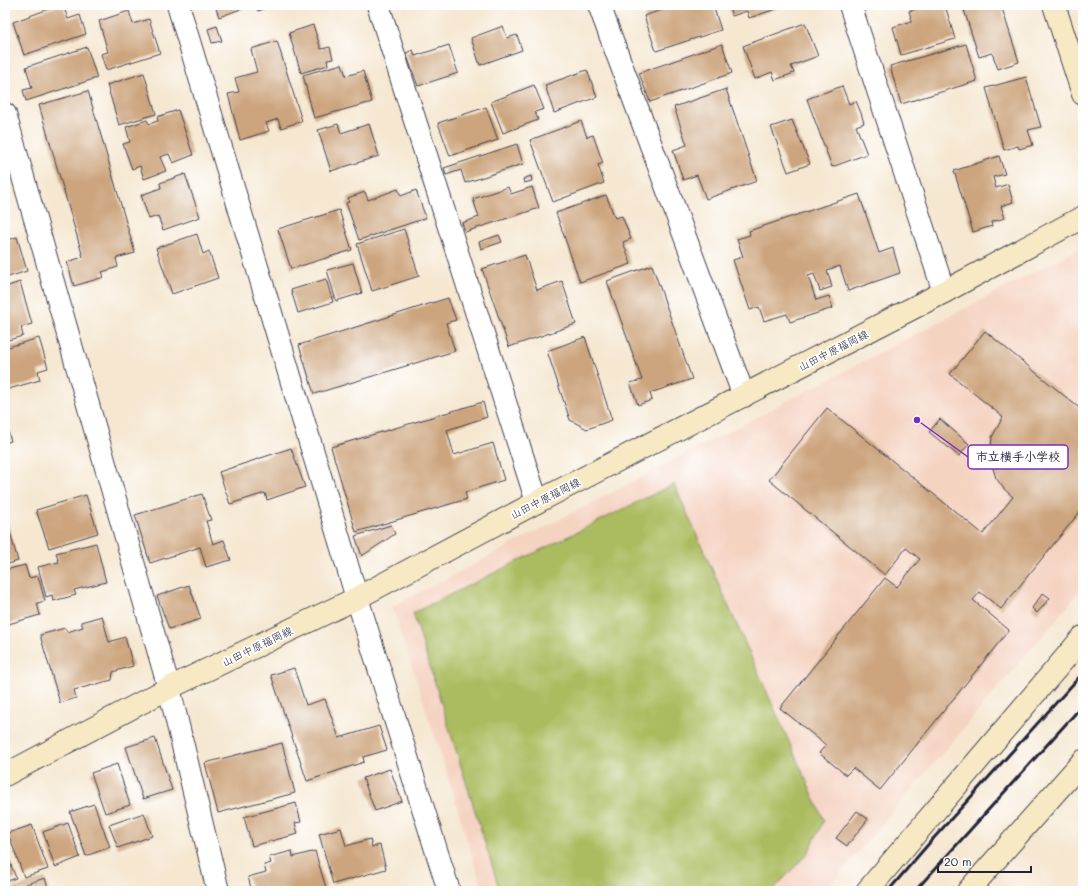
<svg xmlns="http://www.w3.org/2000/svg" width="1088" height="896" font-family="Mali,'Klee One',sans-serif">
<rect width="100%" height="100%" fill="#fff"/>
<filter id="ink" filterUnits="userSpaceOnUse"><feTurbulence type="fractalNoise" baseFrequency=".025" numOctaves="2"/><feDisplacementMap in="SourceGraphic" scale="8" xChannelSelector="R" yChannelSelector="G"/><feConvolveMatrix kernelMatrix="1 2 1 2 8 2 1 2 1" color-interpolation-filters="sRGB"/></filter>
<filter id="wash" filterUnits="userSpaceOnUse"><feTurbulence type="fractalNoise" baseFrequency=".012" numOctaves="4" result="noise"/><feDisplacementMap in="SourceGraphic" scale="16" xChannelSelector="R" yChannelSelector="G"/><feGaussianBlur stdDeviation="0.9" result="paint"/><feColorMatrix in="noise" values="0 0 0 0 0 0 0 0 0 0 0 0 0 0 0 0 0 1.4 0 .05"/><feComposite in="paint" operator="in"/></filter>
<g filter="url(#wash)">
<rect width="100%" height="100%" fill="#f5e7d0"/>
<path fill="#f5d3c1" d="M 1081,248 L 1083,253 L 1083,588 L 825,891 L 483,891 L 443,761 L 392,607 Z"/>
<path fill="#aabc5f" stroke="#666f4d" d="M 674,484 L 824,820 L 808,853 L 772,891 L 500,891 L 413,613 Z"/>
<g id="blocks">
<g fill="#cca47d">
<path d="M 60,5 L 63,5 L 68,19 L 80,15 L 86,34 L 24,55 L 13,22 Z"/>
<path d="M 215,5 L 252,5 L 219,17 Z"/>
<path d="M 256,5 L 275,5 L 258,11 Z"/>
<path d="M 676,5 L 713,5 L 721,30 L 656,51 L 644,16 Z"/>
<path d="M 728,5 L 788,5 L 749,18 L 747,11 L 732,16 Z"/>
<path d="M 929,5 L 945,5 L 955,39 L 901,55 L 893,27 L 912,21 L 909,11 Z"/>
<path d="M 979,5 L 1001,5 L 1019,62 L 998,69 L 992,53 L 979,57 L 964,10 Z"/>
<path d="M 129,11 L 133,24 L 149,19 L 160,53 L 106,70 L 101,54 L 108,52 L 99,21 Z"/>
<path d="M 805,23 L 818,56 L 791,66 L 794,73 L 775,80 L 772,72 L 755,79 L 743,46 Z"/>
<path d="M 313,25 L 321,49 L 330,47 L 333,59 L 327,60 L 328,65 L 301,73 L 289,33 Z"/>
<path d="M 217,26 L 222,41 L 212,43 L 208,29 Z"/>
<path d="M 503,26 L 507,38 L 517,35 L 522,50 L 480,65 L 471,38 Z"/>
<path d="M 277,41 L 302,121 L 281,128 L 278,119 L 266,123 L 269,131 L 240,140 L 228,94 L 239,92 L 235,78 L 257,72 L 251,49 Z"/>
<path d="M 722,44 L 732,73 L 650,102 L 639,73 Z"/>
<path d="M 966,44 L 977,81 L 901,104 L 890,66 Z"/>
<path d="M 449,45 L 458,73 L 418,86 L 406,53 L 413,50 L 415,56 Z"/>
<path d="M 87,47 L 97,78 L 26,101 L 23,90 L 32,88 L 26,67 Z"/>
<path d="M 342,64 L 346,76 L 363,71 L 372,102 L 314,118 L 303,75 Z"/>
<path d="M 587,70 L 597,97 L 554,113 L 545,85 Z"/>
<path d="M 144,73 L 156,114 L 119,125 L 107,85 Z"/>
<path d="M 1026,77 L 1041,127 L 1028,130 L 1033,145 L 1019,149 L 1018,146 L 1004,150 L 986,88 Z"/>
<path d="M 534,85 L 544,109 L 535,112 L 538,120 L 503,133 L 491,102 Z"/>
<path d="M 842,86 L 849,104 L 856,101 L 861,113 L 864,123 L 856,126 L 867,154 L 832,167 L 807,99 Z"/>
<path d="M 726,89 L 757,181 L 706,199 L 697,175 L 683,180 L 673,150 L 687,145 L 674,107 Z"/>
<path d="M 88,91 L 135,253 L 116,258 L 118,267 L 102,272 L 104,277 L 74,286 L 67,262 L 83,257 L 39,105 Z"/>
<path d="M 486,107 L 498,140 L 450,156 L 438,123 Z"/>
<path d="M 178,110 L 193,155 L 173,163 L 169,154 L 160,157 L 166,171 L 144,179 L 140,166 L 132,169 L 123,144 L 130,142 L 126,127 L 147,120 L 149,124 L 158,121 L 157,117 Z"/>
<path d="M 792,120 L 810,164 L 788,172 L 771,127 Z"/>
<path d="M 581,121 L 587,137 L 593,135 L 603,163 L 598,165 L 604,183 L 553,202 L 530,140 Z"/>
<path d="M 338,124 L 341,133 L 369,124 L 379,156 L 331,171 L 318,130 Z"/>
<path d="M 517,144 L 523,164 L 465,183 L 461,170 L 446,175 L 444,168 Z"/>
<path d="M 999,156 L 1005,174 L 993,177 L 996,188 L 1008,184 L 1013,202 L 1001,206 L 1005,218 L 991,222 L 992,226 L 973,232 L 954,171 Z"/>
<path d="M 185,174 L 200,217 L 163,230 L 158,216 L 149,219 L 141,195 L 161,188 L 160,183 Z"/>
<path d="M 531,176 L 532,181 L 524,183 L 523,179 Z"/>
<path d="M 508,187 L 511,194 L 532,187 L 539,208 L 465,232 L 462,223 L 479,217 L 473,199 Z"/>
<path d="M 398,189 L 401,196 L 416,190 L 426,218 L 359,240 L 346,203 L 349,202 L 348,198 L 365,192 L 368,200 Z"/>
<path d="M 859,194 L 879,253 L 893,248 L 900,273 L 848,291 L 840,266 L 827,270 L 832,287 L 820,291 L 814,274 L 808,276 L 816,300 L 829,296 L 833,308 L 790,322 L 787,314 L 764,321 L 759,307 L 750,310 L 733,260 L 743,257 L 737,239 L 750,235 L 749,231 Z"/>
<path d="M 606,195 L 615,218 L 622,216 L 631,239 L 623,242 L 631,264 L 580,282 L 556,213 Z"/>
<path d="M 339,210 L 352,250 L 291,269 L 278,229 Z"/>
<path d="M 404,229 L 419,276 L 372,291 L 357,244 Z"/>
<path d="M 197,234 L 203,254 L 209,251 L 218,278 L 172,294 L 156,248 Z"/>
<path d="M 499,235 L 502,242 L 481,249 L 479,242 Z"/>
<path d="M 17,237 L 27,271 L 5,278 L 5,241 Z"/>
<path d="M 525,255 L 537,290 L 562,281 L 576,324 L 509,347 L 482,269 Z"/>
<path d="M 353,263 L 362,293 L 336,301 L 327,270 Z"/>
<path d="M 652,265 L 692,379 L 650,393 L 652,400 L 638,405 L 630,383 L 642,380 L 607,281 Z"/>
<path d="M 326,279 L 333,302 L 298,313 L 291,290 Z"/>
<path d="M 20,282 L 32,324 L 21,327 L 23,336 L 8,340 L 5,330 L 5,287 Z"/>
<path d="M 448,298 L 456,320 L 446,323 L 455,351 L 314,394 L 299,345 Z"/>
<path d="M 985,331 L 1083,411 L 1083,508 L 1001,609 L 980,592 L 973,600 L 1009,630 L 880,790 L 853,768 L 846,775 L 819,753 L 826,745 L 780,708 L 885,578 L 897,587 L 920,559 L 906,548 L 885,575 L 769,480 L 827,408 L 983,534 L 1013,497 L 1004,489 L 996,478 L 990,459 L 992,437 L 1003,417 L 950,374 Z"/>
<path d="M 585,337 L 612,420 L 587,429 L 570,420 L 547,351 Z"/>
<path d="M 39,338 L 48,368 L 38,371 L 40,380 L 5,390 L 5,348 Z"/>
<path d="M 483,402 L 487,417 L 447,430 L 454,455 L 493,443 L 504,480 L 465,492 L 467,499 L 356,532 L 331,447 Z"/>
<path d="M 940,419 L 969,444 L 959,456 L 929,432 Z"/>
<path d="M 5,423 L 11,441 L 5,443 Z"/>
<path d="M 291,448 L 305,487 L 267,500 L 265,493 L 230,504 L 219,472 Z"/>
<path d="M 202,494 L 211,520 L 206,521 L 213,544 L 224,540 L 231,560 L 206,567 L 200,547 L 150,563 L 135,515 Z"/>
<path d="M 86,495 L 98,533 L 49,548 L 36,510 Z"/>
<path d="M 5,514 L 18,561 L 5,565 Z"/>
<path d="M 391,525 L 395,534 L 362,556 L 355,536 Z"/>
<path d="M 96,543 L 106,582 L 74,590 L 76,595 L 53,601 L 52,595 L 46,597 L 38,567 L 59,562 L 56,553 Z"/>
<path d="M 25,565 L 29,578 L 38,576 L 45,601 L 37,603 L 40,615 L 5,625 L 5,570 Z"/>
<path d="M 189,585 L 201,619 L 169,629 L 157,596 Z"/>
<path d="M 1043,593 L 1050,598 L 1037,613 L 1032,608 Z"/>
<path d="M 102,616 L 109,642 L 125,637 L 133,666 L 113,672 L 112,680 L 74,690 L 76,698 L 60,703 L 40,635 L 65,628 L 67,632 L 83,627 L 81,622 Z"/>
<path d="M 294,668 L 306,705 L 325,699 L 339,738 L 379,726 L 387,750 L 363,757 L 364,762 L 307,781 L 271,675 Z"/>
<path d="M 155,738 L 172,790 L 143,799 L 126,747 Z"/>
<path d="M 282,743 L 295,793 L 218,813 L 205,763 Z"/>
<path d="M 117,764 L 130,805 L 105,813 L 91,773 Z"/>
<path d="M 390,769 L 402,801 L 375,811 L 363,778 Z"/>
<path d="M 296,803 L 301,822 L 295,823 L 298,834 L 252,846 L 244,817 Z"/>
<path d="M 94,804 L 110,847 L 86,856 L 70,812 Z"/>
<path d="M 857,811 L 868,819 L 847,846 L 836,838 Z"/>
<path d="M 144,813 L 152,836 L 118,848 L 109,825 Z"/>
<path d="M 68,823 L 80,857 L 55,867 L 43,832 Z"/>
<path d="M 32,825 L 48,869 L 24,877 L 8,833 Z"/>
<path d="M 341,828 L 346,846 L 370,839 L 372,847 L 380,845 L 386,869 L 333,884 L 319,834 Z"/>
<path d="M 5,849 L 16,878 L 5,882 Z"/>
<path d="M 292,851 L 293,857 L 315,851 L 326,888 L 315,891 L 252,891 L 248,877 L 266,872 L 264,865 L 271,863 L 269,857 Z"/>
<path d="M 45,878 L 49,891 L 8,891 L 8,890 Z"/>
</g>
</g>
</g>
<g filter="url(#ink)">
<use href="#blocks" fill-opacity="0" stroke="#424051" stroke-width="1"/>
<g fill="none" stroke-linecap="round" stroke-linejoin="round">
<defs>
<g id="street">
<path d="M 178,5 L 357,598 L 449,891"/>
<path d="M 378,5 L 537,502"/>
<path d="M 599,5 L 744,396"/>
<path d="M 850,5 L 944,292"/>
<path d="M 5,114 L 169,688 L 218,891"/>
</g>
<g id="secondary">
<path d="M 1054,5 L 1083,94"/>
<path d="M 5,775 L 169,688 L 357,598 L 537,502 L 944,292 L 1083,217"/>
<path d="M 867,891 L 1083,637"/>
<path d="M 968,891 L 1083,761"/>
</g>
</defs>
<use href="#street" stroke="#424051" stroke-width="24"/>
<use href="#secondary" stroke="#424051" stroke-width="24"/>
<use href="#street" stroke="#fff" stroke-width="22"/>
<use href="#secondary" stroke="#f7e9c3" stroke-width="22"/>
<g stroke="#22223b" stroke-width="3">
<path d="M 888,891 L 932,840 L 1083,673"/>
<path d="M 915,891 L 1083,705"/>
</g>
</g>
</g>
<g text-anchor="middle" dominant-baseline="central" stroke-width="3.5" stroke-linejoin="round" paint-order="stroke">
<g font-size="11" fill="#22223b" stroke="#fff">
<text transform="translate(833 350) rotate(-27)">山田中原福岡線</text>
<text transform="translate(545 498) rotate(-27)">山田中原福岡線</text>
<text transform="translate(257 646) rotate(-26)">山田中原福岡線</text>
</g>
</g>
<path fill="none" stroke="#7b2cbf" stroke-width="1.5" d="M917 420L968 457"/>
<circle fill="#7b2cbf" stroke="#fff" stroke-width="1.5" cx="917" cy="420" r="4"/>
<rect fill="#fff" stroke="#7b2cbf" stroke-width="1.5" x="968" y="445" width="100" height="24" rx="4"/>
<g font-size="12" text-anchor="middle" font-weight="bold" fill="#22223b">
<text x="1018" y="461">市立横手小学校</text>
</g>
<rect width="1088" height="896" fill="none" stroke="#fff" stroke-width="20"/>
<path d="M938 866v6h93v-6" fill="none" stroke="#22223b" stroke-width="2"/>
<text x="944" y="866" font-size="12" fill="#22223b" stroke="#ffffff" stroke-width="3" paint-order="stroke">20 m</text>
</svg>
